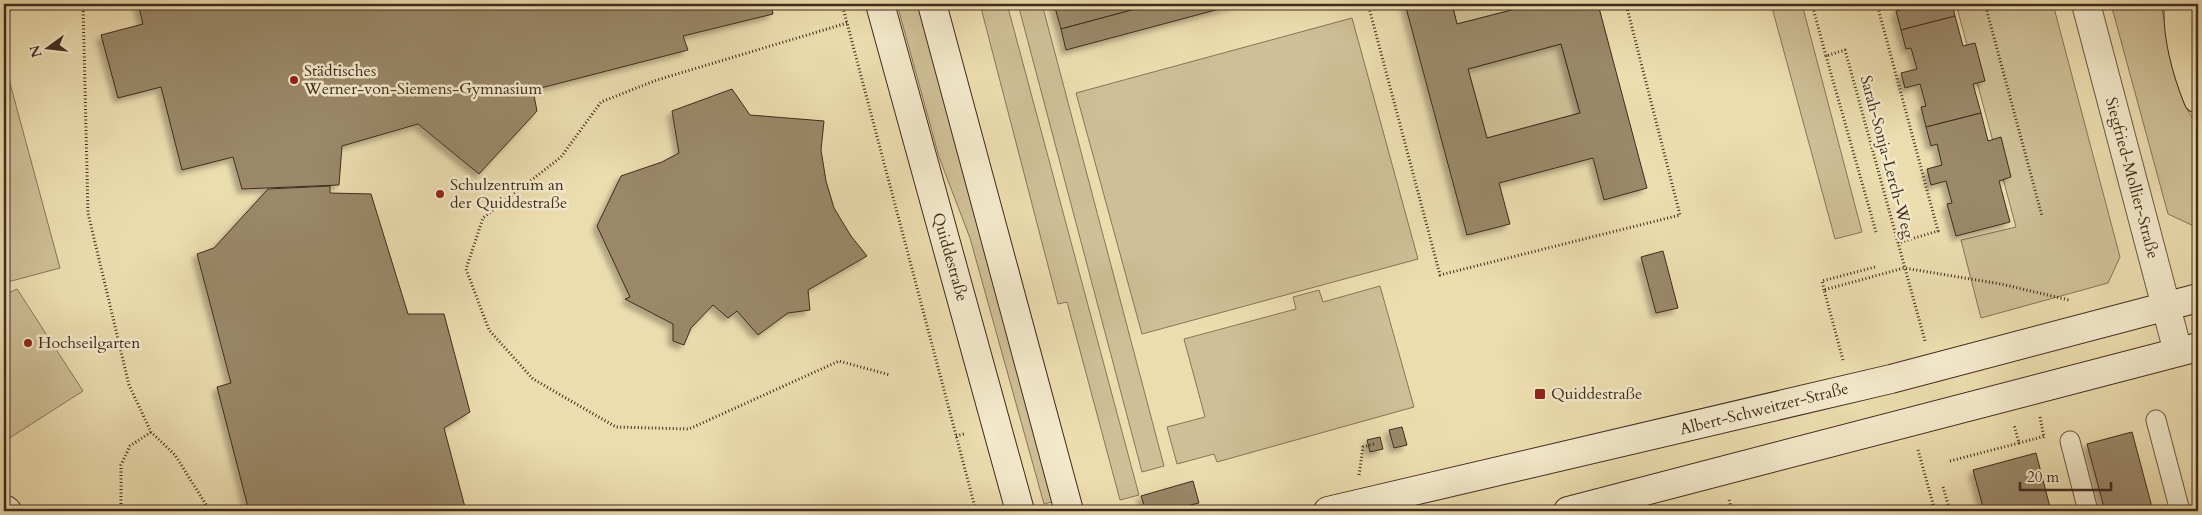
<svg xmlns="http://www.w3.org/2000/svg" width="2202" height="515" font-family="Cardo,serif">
<defs>
<filter id="shadow"><feDropShadow dx="-4.5" dy="4.5" stdDeviation="2.5" flood-color="#0004"/></filter>
</defs>
<rect width="100%" height="100%" fill="#ecddaf"/>
<filter id="stains"><feTurbulence type="fractalNoise" baseFrequency=".004" numOctaves="4"/><feColorMatrix values="0 0 0 0 .2 0 0 0 0 .09 0 0 0 0 .02 0 0 0 .5 -.17"/></filter>
<radialGradient id="worn" r=".72"><stop offset=".6" stop-color="#630" stop-opacity="0"/><stop offset="1" stop-color="#630" stop-opacity=".3"/></radialGradient>
<g fill="#cfbf96" stroke="#88755a">
<path d="M 897,4 L 923,4 L 1055,501 L 1044,504 L 970,238 L 939,157 Z"/>
<path d="M 980,4 L 1007,4 L 1139,495 L 1120,500 L 1067,302 L 1058,304 Z"/>
<path d="M 1018,4 L 1042,4 L 1164,466 L 1142,472 Z"/>
<path d="M 1452,4 L 1535,4 L 1457,24 Z"/>
<path d="M 1771,4 L 1802,4 L 1862,232 L 1835,239 Z"/>
<path d="M 1956,4 L 2053,4 L 2120,257 L 2108,283 L 1981,318 L 1961,240 L 2016,227 Z"/>
<path d="M 2111,4 L 2161,4 L 2171,55 L 2188,111 L 2198,127 L 2198,228 L 2168,214 Z"/>
<path d="M 1352,18 L 1418,259 L 1142,334 L 1076,93 Z"/>
<path d="M 1561,44 L 1580,113 L 1487,138 L 1468,69 Z"/>
<path d="M 4,61 L 60,268 L 4,283 Z"/>
<path d="M 1380,286 L 1414,407 L 1217,462 L 1214,454 L 1177,464 L 1167,427 L 1205,417 L 1184,339 L 1296,309 L 1293,297 L 1319,290 L 1323,302 Z"/>
<path d="M 17,289 L 83,391 L 8,439 L 4,432 L 4,295 Z"/>
</g>
<g fill="#9a8869" stroke="#412b1e" fill-rule="evenodd" filter="url(#shadow)">
<path d="M 138,4 L 771,4 L 773,14 L 683,36 L 688,50 L 533,90 L 537,111 L 479,174 L 418,124 L 342,146 L 339,185 L 242,189 L 233,157 L 182,170 L 161,87 L 118,98 L 101,35 L 143,24 Z"/>
<path d="M 1054,4 L 1154,4 L 1061,29 Z"/>
<path d="M 1154,4 L 1238,4 L 1066,50 L 1061,29 Z"/>
<path d="M 1405,4 L 1452,4 L 1457,24 L 1535,4 L 1598,4 L 1647,188 L 1604,200 L 1593,158 L 1499,183 L 1510,224 L 1467,235 ZM 1561,44 L 1580,113 L 1487,138 L 1468,69 Z"/>
<path d="M 1899,4 L 1952,4 L 1955,16 L 1901,30 L 1896,11 L 1900,10 Z"/>
<path d="M 1955,16 L 1963,46 L 1975,43 L 1985,81 L 1973,84 L 1981,113 L 1926,127 L 1921,107 L 1926,106 L 1920,84 L 1905,88 L 1901,73 L 1917,69 L 1911,48 L 1906,49 L 1901,30 Z"/>
<path d="M 732,89 L 750,115 L 824,121 L 821,150 L 826,181 L 834,208 L 851,236 L 867,256 L 808,290 L 810,310 L 788,313 L 758,335 L 737,311 L 728,318 L 713,305 L 691,328 L 684,345 L 673,341 L 673,324 L 625,299 L 630,297 L 597,226 L 621,176 L 662,162 L 679,153 L 672,111 Z"/>
<path d="M 1981,113 L 1988,141 L 2001,137 L 2011,177 L 1999,181 L 2010,222 L 1956,236 L 1947,204 L 1952,203 L 1946,181 L 1931,185 L 1927,169 L 1942,165 L 1937,144 L 1931,146 L 1926,127 Z"/>
<path d="M 330,186 L 330,193 L 371,194 L 408,314 L 444,314 L 470,412 L 444,428 L 466,511 L 249,511 L 217,387 L 231,383 L 197,254 L 214,248 L 268,189 Z"/>
<path d="M 1663,251 L 1678,308 L 1656,313 L 1641,257 Z"/>
<path d="M 1402,427 L 1407,445 L 1394,448 L 1389,430 Z"/>
<path d="M 2132,432 L 2153,511 L 2105,511 L 2087,444 Z"/>
<path d="M 1380,437 L 1383,449 L 1370,452 L 1367,440 Z"/>
<path d="M 2036,453 L 2051,511 L 1984,511 L 1973,470 Z"/>
<path d="M 1193,481 L 1199,503 L 1167,511 L 1146,511 L 1141,496 Z"/>
</g>
<g fill="none" stroke-linecap="round" stroke-linejoin="round">
<defs>
<g id="lane">
<path d="M 2156,420 L 2180,511"/>
<path d="M 2070,441 L 2088,511"/>
</g>
<path id="street" d="M 2086,4 L 2178,352"/>
<g id="secondary">
<path d="M 880,4 L 1020,511"/>
<path d="M 932,4 L 1069,511"/>
<path d="M 4,509 L 7,511"/>
<path d="M 1328,511 L 1891,379 L 2198,298"/>
<path d="M 1568,511 L 2198,347"/>
</g>
<path id="highway" d="M 2179,4 C 2176,33 2187,72 2198,99"/>
</defs>
<use href="#lane" stroke="#6c5842" stroke-width="21"/>
<use href="#street" stroke="#6c5842" stroke-width="30"/>
<use href="#secondary" stroke="#412b1e" stroke-width="30"/>
<use href="#highway" stroke="#412b1e" stroke-width="30"/>
<g stroke="#412b1e" stroke-width="3" stroke-dasharray="1 2.5" stroke-linecap="butt">
<path d="M 83,4 L 88,213 L 129,385 L 151,432 L 175,455 L 210,511"/>
<path d="M 842,4 L 976,511"/>
<path d="M 1368,4 L 1440,275 L 1680,215 L 1626,4"/>
<path d="M 1812,4 L 1826,56 L 1845,50 L 1925,341"/>
<path d="M 1877,4 L 1938,231 L 1898,243"/>
<path d="M 1985,4 L 2042,216"/>
<path d="M 847,23 L 657,80 L 601,102 L 561,157 L 483,218 L 466,269 L 489,330 L 533,379 L 616,427 L 689,429 L 839,361 L 890,375"/>
<path d="M 1826,56 L 1876,232"/>
<path d="M 1824,290 L 1822,281 L 1875,267"/>
<path d="M 1843,360 L 1824,290 L 1904,268 L 2001,284 L 2069,300"/>
<path d="M 2040,417 L 2044,438"/>
<path d="M 956,436 L 964,434"/>
<path d="M 2019,443 L 2045,436"/>
<path d="M 1918,450 L 1935,511"/>
<path d="M 1950,461 L 2019,443 L 2014,425"/>
<path d="M 1359,475 L 1363,447 L 1374,444"/>
<path d="M 1943,487 L 1950,511"/>
<path d="M 1729,500 L 1732,511"/>
<path d="M 121,511 L 121,465 L 130,446 L 151,432"/>
</g>
<use href="#lane" stroke="#f3e9cb" stroke-width="19"/>
<use href="#street" stroke="#f3e9cb" stroke-width="28"/>
<use href="#secondary" stroke="#f3e9cb" stroke-width="28"/>
<use href="#highway" stroke="#ecddaf" stroke-width="28"/>
</g>
<g fill="#8f2418" stroke="#f3e9cb" stroke-width="2">
<circle cx="294" cy="80" r="5"/>
<circle cx="440" cy="194" r="5"/>
<circle cx="28" cy="343" r="5"/>
<rect x="1534" y="388" width="12" height="12" rx="2.5"/>
</g>
<g text-anchor="middle" dominant-baseline="central" stroke-width="5" stroke-linejoin="round" paint-order="stroke">
<g font-size="16" fill="#412b1e" stroke="#f3e9cb" text-anchor="start">
<text x="304" y="71">Städtisches<tspan x="304" dy="18">Werner-von-Siemens-Gymnasium</tspan></text>
<text x="450" y="185">Schulzentrum an<tspan x="450" dy="18">der Quiddestraße</tspan></text>
<text x="38" y="343">Hochseilgarten</text>
<text x="1551" y="394">Quiddestraße</text>
</g>
<g font-size="16" fill="#412b1e" stroke="#f3e9cb">
<text transform="translate(1887 157) rotate(75)">Sarah-Sonja-Lerch-Weg</text>
<text transform="translate(2132 178) rotate(75)">Siegfried-Mollier-Straße</text>
<text transform="translate(950 257) rotate(74)">Quiddestraße</text>
<text transform="translate(1764 409) rotate(-14)">Albert-Schweitzer-Straße</text>
</g>
</g>
<rect width="2202" height="515" fill="none" stroke="#ecddaf" stroke-width="20"/>
<rect x="5" y="5" width="2192" height="505" fill="none" stroke="#412b1e" stroke-width="2.5"/>
<rect x="10" y="10" width="2182" height="495" fill="none" stroke="#412b1e"/>
<g transform="translate(48 48) rotate(255)" stroke="#f3e9cb" stroke-width="4" paint-order="stroke">
<path d="M0-4L9 19L0 12L-9 19Z" fill="#412b1e"/>
<text y="-8" font-size="14" font-weight="bold" text-anchor="middle" fill="#412b1e">N</text>
</g>
<path d="M2020 482v8h91v-8" fill="none" stroke="#412b1e" stroke-width="2.5"/>
<text x="2027" y="482" font-size="15" fill="#412b1e" stroke="#f3e9cb" stroke-width="4" paint-order="stroke">20 m</text>
<rect width="100%" height="100%" filter="url(#stains)"/>
<rect width="100%" height="100%" fill="url(#worn)"/>
</svg>
